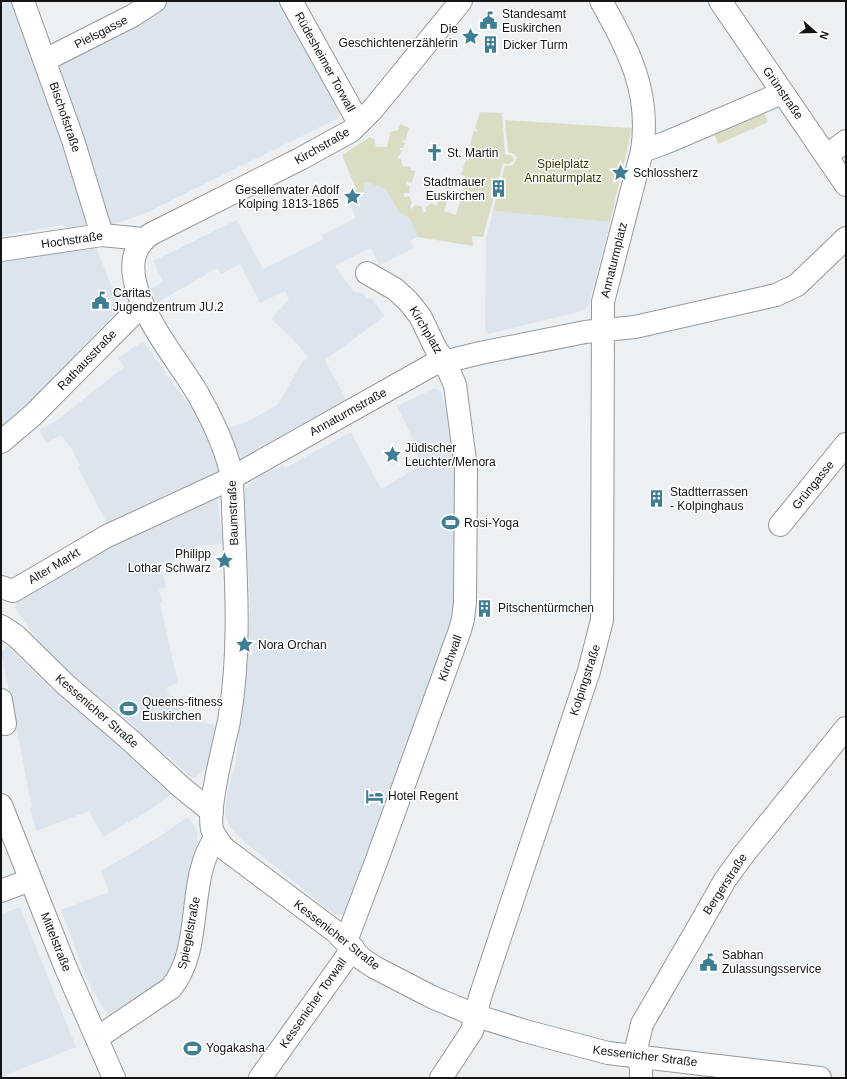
<svg xmlns="http://www.w3.org/2000/svg" width="847" height="1079" font-family="Arial,sans-serif">
<rect width="100%" height="100%" fill="#ecf0f3"/>
<g fill="#dce5ee">
<path d="M 1,1 L 12,1 L 15,8 L 31,57 L 47,96 L 45,97 L 62,145 L 65,145 L 90,224 L 65,229 L 63,225 L 1,236 Z"/>
<path d="M 165,1 L 281,1 L 338,105 L 340,112 L 338,118 L 146,213 L 109,226 L 78,124 L 78,120 L 57,60 Z"/>
<path d="M 364,182 L 386,189 L 398,211 L 410,219 L 418,237 L 410,241 L 414,248 L 379,265 L 371,248 L 335,266 L 354,292 L 363,293 L 367,298 L 372,299 L 385,316 L 325,360 L 348,403 L 241,463 L 226,429 L 251,420 L 278,404 L 303,361 L 308,357 L 293,339 L 271,319 L 289,299 L 285,291 L 260,303 L 240,264 L 221,274 L 217,268 L 157,303 L 150,289 L 163,282 L 153,261 L 237,220 L 263,269 L 324,239 L 322,235 L 356,218 L 348,201 L 364,193 Z"/>
<path d="M 493,211 L 610,222 L 589,304 L 583,311 L 488,334 L 485,331 L 486,238 Z"/>
<path d="M 96,247 L 120,308 L 29,404 L 1,428 L 1,261 Z"/>
<path d="M 143,341 L 196,415 L 222,471 L 163,496 L 163,498 L 108,525 L 78,468 L 80,466 L 71,448 L 61,435 L 46,443 L 39,430 L 56,421 L 124,367 L 118,358 Z"/>
<path d="M 435,388 L 441,391 L 448,418 L 457,473 L 455,615 L 411,742 L 345,914 L 335,915 L 241,839 L 230,827 L 225,814 L 227,795 L 236,761 L 248,651 L 250,607 L 244,490 L 259,476 L 284,465 L 285,468 L 351,432 L 381,489 L 422,465 L 413,448 L 417,447 L 397,406 Z"/>
<path d="M 217,498 L 223,544 L 195,546 L 195,555 L 160,563 L 166,587 L 159,589 L 162,603 L 160,603 L 178,683 L 167,687 L 171,706 L 180,705 L 181,718 L 215,725 L 208,765 L 195,778 L 192,778 L 164,752 L 161,754 L 136,732 L 138,729 L 59,663 L 36,638 L 15,608 L 17,602 L 75,564 L 106,547 L 194,507 Z"/>
<path d="M 8,646 L 48,686 L 118,744 L 170,795 L 151,809 L 103,837 L 89,811 L 36,831 L 30,809 L 32,806 L 30,798 L 2,655 L 2,651 Z"/>
<path d="M 188,817 L 198,832 L 187,906 L 174,974 L 110,1020 L 87,980 L 61,910 L 109,892 L 101,871 L 154,840 Z"/>
<path d="M 20,907 L 76,1047 L 1,1077 L 1,914 Z"/>
</g>
<g fill="#daddc4">
<path d="M 480,112 L 502,113 L 505,155 L 511,155 L 514,160 L 509,164 L 503,163 L 483,237 L 472,236 L 473,246 L 418,237 L 410,219 L 398,211 L 386,189 L 365,182 L 364,193 L 348,201 L 345,196 L 356,189 L 342,155 L 370,137 L 374,139 L 376,147 L 387,147 L 390,132 L 398,130 L 400,124 L 409,128 L 405,141 L 403,140 L 402,142 L 405,143 L 403,148 L 400,148 L 400,150 L 402,150 L 398,158 L 401,159 L 403,167 L 405,166 L 411,168 L 410,170 L 415,171 L 412,183 L 407,181 L 406,184 L 410,186 L 409,193 L 404,193 L 404,197 L 409,196 L 412,203 L 410,207 L 412,209 L 415,205 L 422,207 L 423,212 L 426,212 L 426,207 L 432,203 L 436,206 L 438,203 L 435,200 L 437,193 L 449,195 L 444,211 L 456,215 L 467,178 L 461,174 L 466,160 L 468,161 L 469,159 L 466,158 L 469,148 L 472,148 L 473,147 L 470,145 L 474,131 L 477,132 L 478,130 L 475,128 Z"/>
<path d="M 764,112 L 768,122 L 718,144 L 714,134 Z"/>
<path d="M 505,120 L 632,128 L 610,222 L 493,211 L 505,166 L 512,166 L 517,158 L 515,154 L 508,152 Z"/>
</g>
<g fill="none" stroke-linecap="round" stroke-linejoin="round">
<defs>
<g id="street">
<path d="M 23,1 L 73,140 L 102,235"/>
<path d="M 291,1 L 359,123"/>
<path d="M 461,1 L 373,109 L 351,131 L 300,159 L 151,234 C 98,270 179,359 199,396 C 213,421 227,449 232,478 C 234,559 243,640 229,721 C 224,745 207,808 212,829 C 214,837 220,843 225,849 L 336,932 L 362,959 L 374,967 L 432,997 L 477,1016 L 525,1031 L 608,1053 L 820,1078"/>
<path d="M 720,1 L 846,185"/>
<path d="M 45,60 L 132,16 L 155,1"/>
<path d="M 642,151 L 665,143 L 782,93"/>
<path d="M 826,156 L 846,141"/>
<path d="M 1,250 L 102,235 L 143,239"/>
<path d="M 1,442 L 33,415 L 142,305"/>
<path d="M 780,525 L 846,444"/>
<path d="M 1,587 L 13,591 L 107,536 L 226,481 L 432,365 L 480,353 L 585,332 L 635,327 L 776,295 L 797,285 L 846,238"/>
<path d="M 1,626 L 16,636 L 66,685 L 129,739 L 181,787 L 212,812"/>
<path d="M 1,700 L 5,724"/>
<path d="M 1,805 L 65,966 L 114,1078"/>
<path d="M 1,891 L 30,880"/>
<path d="M 346,941 L 376,862 L 460,630 L 463,619 L 465,602 L 466,468 L 455,385 L 445,362 L 436,349 L 420,316 L 408,301 L 395,289 L 367,273"/>
<path d="M 97,1038 L 171,988 C 205,947 185,880 216,837"/>
<path d="M 260,1078 L 353,948"/>
<path d="M 441,1078 L 472,1031 L 480,997 L 589,671 L 602,620 L 603,302 L 642,151 C 651,93 629,50 601,1"/>
<path d="M 641,1078 L 641,1069 L 637,1045 L 642,1024 L 700,924 L 725,880 L 744,854 L 846,728"/>
</g>
</defs>
<use href="#street" stroke="#95989b" stroke-width="24"/>
<use href="#street" stroke="#fff" stroke-width="22"/>
</g>
<defs>
<symbol id="civic-bare" viewBox="-9 -9 18 18"><path d="M-.6-6.5H3V-4.5H.6V-3L4-1V1h2V6H-6V1h2V-1L-.6-3ZM-1.2 2.5V6h2.4V2.5Z" fill="#407e93" stroke="#fff" stroke-width="2.5" paint-order="stroke"/></symbol>
<symbol id="sight-bare" viewBox="-9 -9 18 18"><path d="M0-6L1.8-2.2L6-1.7L2.9 1.2L3.7 5.4L0 3.3L-3.7 5.4L-2.9 1.2L-6-1.7L-1.8-2.2Z" fill="#407e93" stroke="#fff" stroke-width="2.5" paint-order="stroke"/></symbol>
<symbol id="building-bare" viewBox="-9 -9 18 18"><path d="M-4-6H4V6H1V3H-1V6H-4ZM-2.5-4.3h1.7v1.8h-1.7ZM.8-4.3h1.7v1.8H.8ZM-2.5-1h1.7V.8h-1.7ZM.8-1h1.7V.8H.8Z" fill="#407e93" stroke="#fff" stroke-width="2.5" paint-order="stroke"/></symbol>
<symbol id="church-bare" viewBox="-9 -9 18 18"><path d="M-1.2-6h2.4v3.5h3.3v2.4h-3.3V6h-2.4V-.1h-3.3v-2.4h3.3Z" fill="#407e93" stroke="#fff" stroke-width="2.5" paint-order="stroke"/></symbol>
<symbol id="stadium-bare" viewBox="-9 -9 18 18"><path d="M0-5a6.5 5 0 1 0 0 10a6.5 5 0 1 0 0-10ZM-3.5-1.8h7v3.6h-7Z" fill="#407e93" stroke="#fff" stroke-width="2.5" paint-order="stroke"/></symbol>
<symbol id="hotel-bare" viewBox="-9 -9 18 18"><path d="M-6-4.5h1.5V1H6V5H4.5V3h-9V5H-6ZM-4 0a1.8 1.8 0 1 1 3.6 0ZM.5 0V-2.5h3Q6-2.5 6 0Z" fill="#407e93" stroke="#fff" stroke-width="2.5" paint-order="stroke"/></symbol>
</defs>
<g fill-rule="evenodd">
<use href="#civic-bare" x="476" y="8" width="25" height="25"/>
<use href="#sight-bare" x="458" y="24" width="25" height="25"/>
<use href="#building-bare" x="478" y="32" width="25" height="25"/>
<use href="#church-bare" x="422" y="140" width="25" height="25"/>
<use href="#sight-bare" x="608" y="160" width="25" height="25"/>
<use href="#building-bare" x="486" y="176" width="25" height="25"/>
<use href="#sight-bare" x="340" y="184" width="25" height="25"/>
<use href="#civic-bare" x="88" y="288" width="25" height="25"/>
<use href="#sight-bare" x="380" y="442" width="25" height="25"/>
<use href="#building-bare" x="644" y="486" width="25" height="25"/>
<use href="#stadium-bare" x="438" y="510" width="25" height="25"/>
<use href="#sight-bare" x="212" y="548" width="25" height="25"/>
<use href="#building-bare" x="472" y="596" width="25" height="25"/>
<use href="#sight-bare" x="232" y="632" width="25" height="25"/>
<use href="#stadium-bare" x="116" y="696" width="25" height="25"/>
<use href="#hotel-bare" x="362" y="784" width="25" height="25"/>
<use href="#civic-bare" x="696" y="950" width="25" height="25"/>
<use href="#stadium-bare" x="180" y="1036" width="25" height="25"/>
</g>
<g text-anchor="middle" dominant-baseline="central" stroke-width="3" stroke-linejoin="round" paint-order="stroke">
<g font-size="12" fill="#131415" stroke="#fff" text-anchor="start">
<text x="502" y="14">Standesamt<tspan x="502" dy="14">Euskirchen</tspan></text>
<text x="458" y="29" text-anchor="end">Die<tspan x="458" dy="14">Geschichtenerzählerin</tspan></text>
<text x="503" y="45">Dicker Turm</text>
<text x="447" y="153">St. Martin</text>
<text x="633" y="173">Schlossherz</text>
<text x="485" y="182" text-anchor="end">Stadtmauer<tspan x="485" dy="14">Euskirchen</tspan></text>
<text x="339" y="190" text-anchor="end">Gesellenvater Adolf<tspan x="339" dy="14">Kolping 1813-1865</tspan></text>
<text x="113" y="293">Caritas<tspan x="113" dy="14">Jugendzentrum JU.2</tspan></text>
<text x="405" y="448">Jüdischer<tspan x="405" dy="14">Leuchter/Menora</tspan></text>
<text x="670" y="492">Stadtterrassen<tspan x="670" dy="14">- Kolpinghaus</tspan></text>
<text x="464" y="523">Rosi-Yoga</text>
<text x="211" y="554" text-anchor="end">Philipp<tspan x="211" dy="14">Lothar Schwarz</tspan></text>
<text x="498" y="608">Pitschentürmchen</text>
<text x="258" y="645">Nora Orchan</text>
<text x="142" y="702">Queens-fitness<tspan x="142" dy="14">Euskirchen</tspan></text>
<text x="388" y="796">Hotel Regent</text>
<text x="722" y="955">Sabhan<tspan x="722" dy="14">Zulassungsservice</tspan></text>
<text x="206" y="1048">Yogakasha</text>
</g>
<g font-size="12" fill="#131415" stroke="#fff">
<text transform="translate(101 32) rotate(-27)">Pielsgasse</text>
<text transform="translate(325 62) rotate(61)">Rüdesheimer Torwall</text>
<text transform="translate(783 93) rotate(55)">Grünstraße</text>
<text transform="translate(65 117) rotate(71)">Bischofstraße</text>
<text transform="translate(322 146) rotate(-30)">Kirchstraße</text>
<text transform="translate(72 240) rotate(-8)">Hochstraße</text>
<text transform="translate(614 260) rotate(-76)">Annaturmplatz</text>
<text transform="translate(426 330) rotate(59)">Kirchplatz</text>
<text transform="translate(87 360) rotate(-46)">Rathausstraße</text>
<text transform="translate(348 412) rotate(-29)">Annaturmstraße</text>
<text transform="translate(813 485) rotate(-51)">Grüngasse</text>
<text transform="translate(233 513) rotate(-92)">Baumstraße</text>
<text transform="translate(54 566) rotate(-31)">Alter Markt</text>
<text transform="translate(450 658) rotate(-70)">Kirchwall</text>
<text transform="translate(585 680) rotate(-72)">Kolpingstraße</text>
<text transform="translate(97 711) rotate(41)">Kessenicher Straße</text>
<text transform="translate(725 884) rotate(-57)">Bergerstraße</text>
<text transform="translate(189 933) rotate(-79)">Spiegelstraße</text>
<text transform="translate(337 935) rotate(38)">Kessenicher Straße</text>
<text transform="translate(56 942) rotate(68)">Mittelstraße</text>
<text transform="translate(313 1003) rotate(-55)">Kessenicher Torwall</text>
<text transform="translate(645 1056) rotate(7)">Kessenicher Straße</text>
</g>
<g font-size="12" fill="#353800" stroke="#fff">
<text x="563" y="164">Spielplatz<tspan x="563" dy="14">Annaturmplatz</tspan></text>
</g>
</g>
<rect width="847" height="1079" fill="none" stroke="#131415" stroke-width="4"/>
<g transform="translate(815 32) rotate(110)" stroke="#ffffff" stroke-width="3" paint-order="stroke">
<path d="M0-3L7 15L0 10L-7 15Z" fill="#131415"/>
<text y="-6" font-size="11" font-weight="bold" text-anchor="middle" fill="#131415">N</text>
</g>
</svg>
